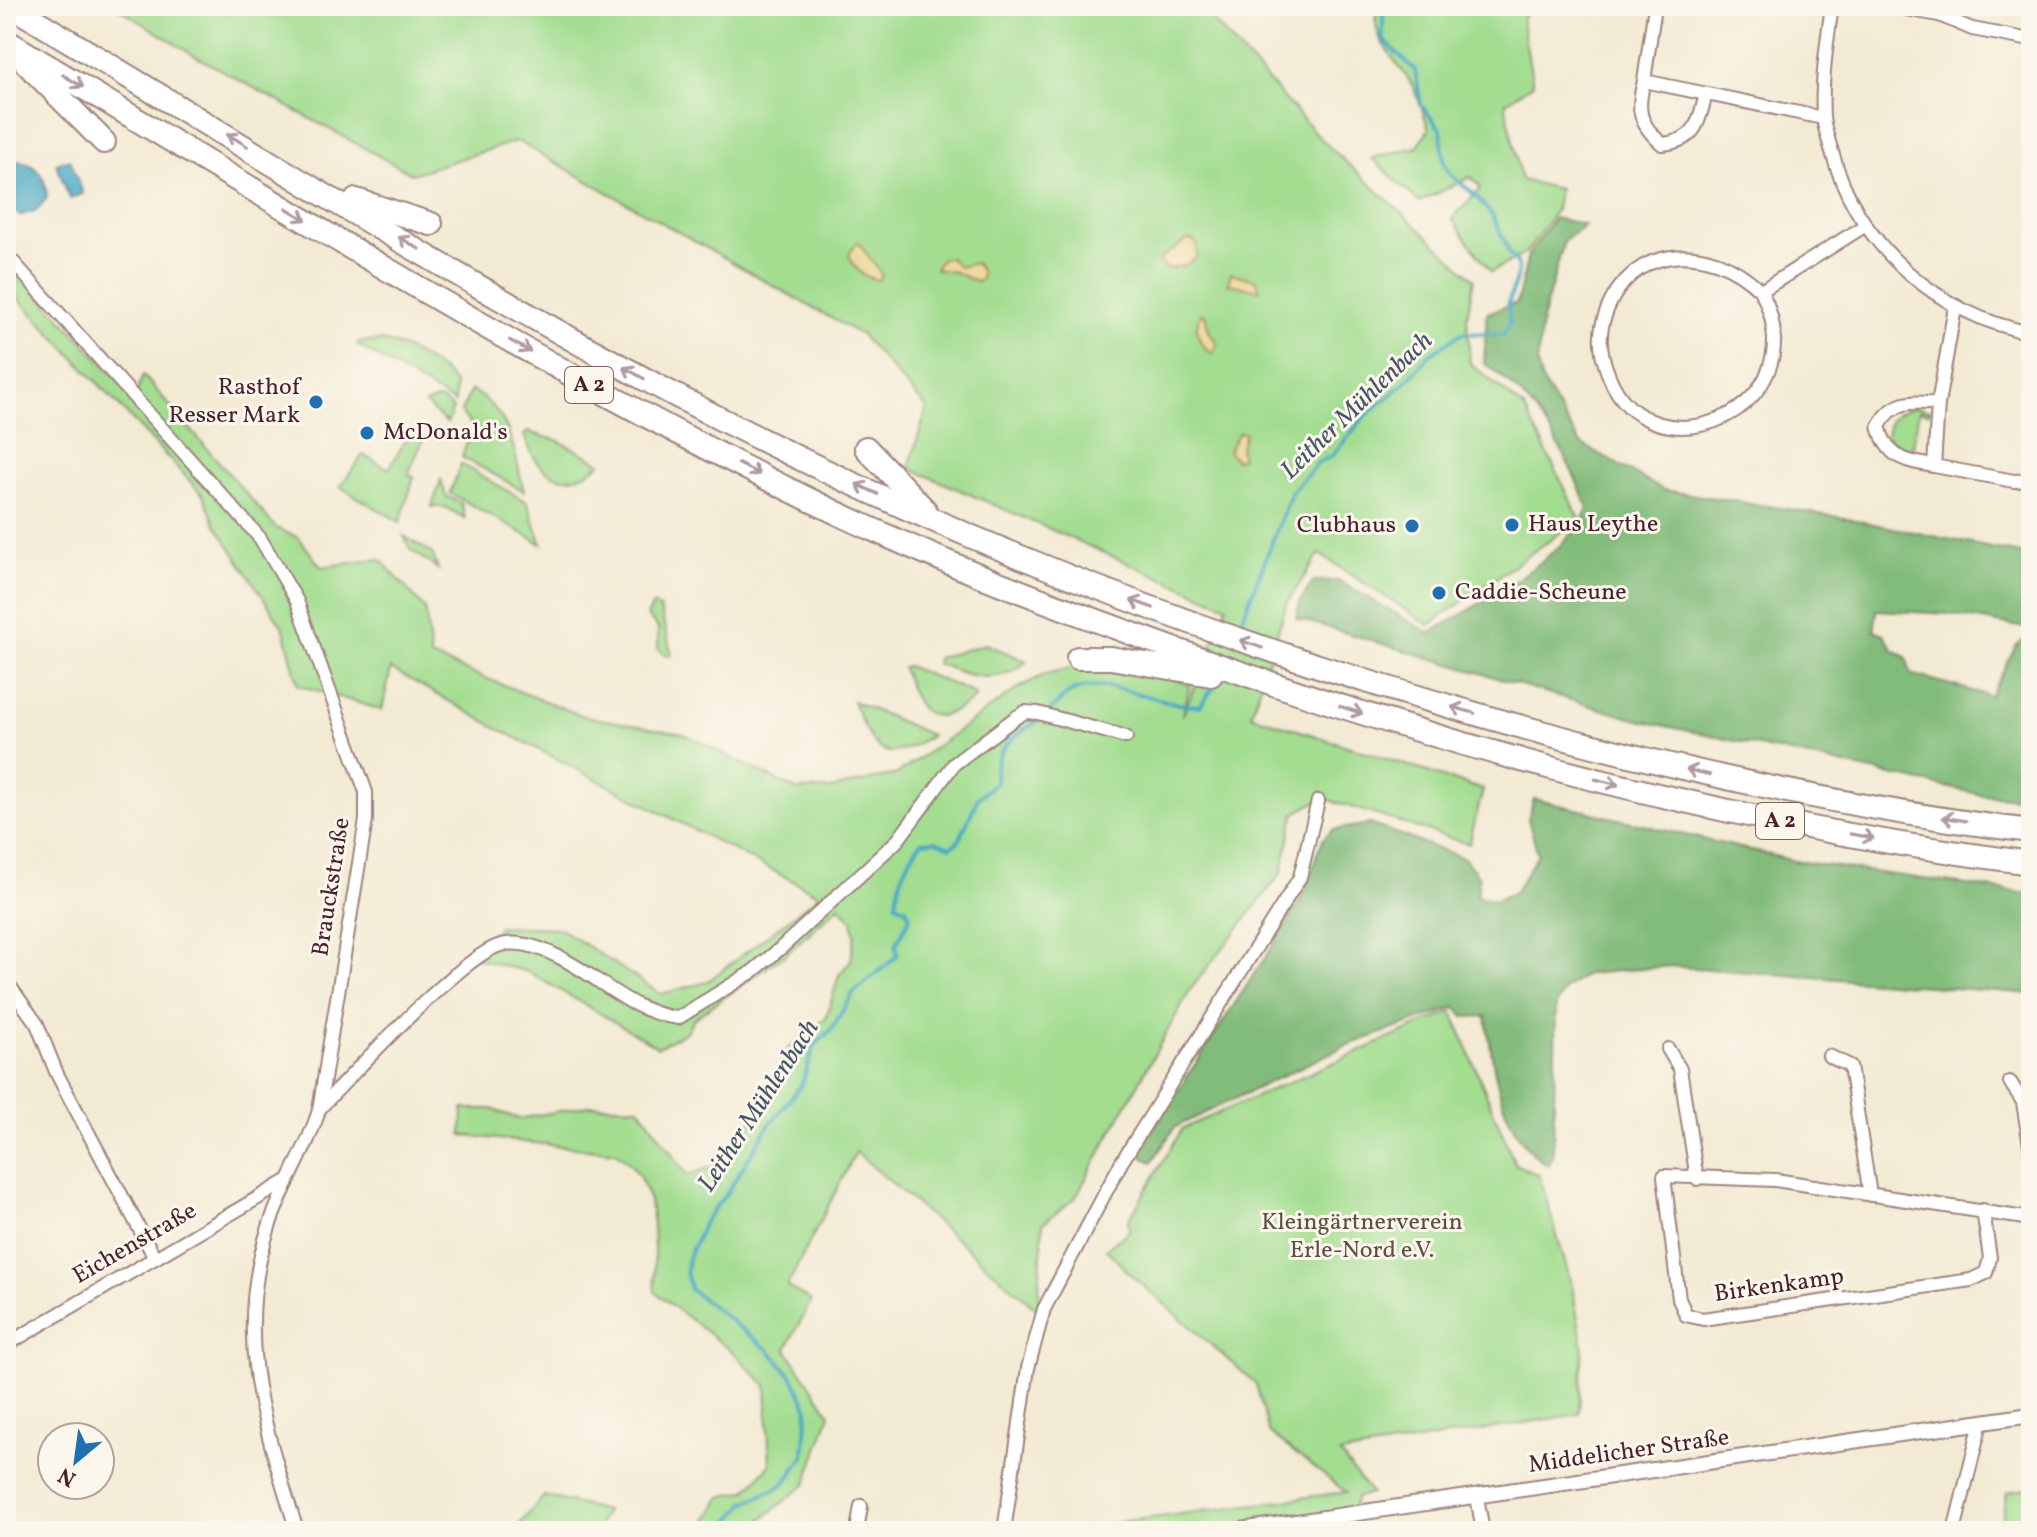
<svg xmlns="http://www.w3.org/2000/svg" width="2037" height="1537" font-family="Vollkorn,serif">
<rect width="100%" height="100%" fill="#fbf7ec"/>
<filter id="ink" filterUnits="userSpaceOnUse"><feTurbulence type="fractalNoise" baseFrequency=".0125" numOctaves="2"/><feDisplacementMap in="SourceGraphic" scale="16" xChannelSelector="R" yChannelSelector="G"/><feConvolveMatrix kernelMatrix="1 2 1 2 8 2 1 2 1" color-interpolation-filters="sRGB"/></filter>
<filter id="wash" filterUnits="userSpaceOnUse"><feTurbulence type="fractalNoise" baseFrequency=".006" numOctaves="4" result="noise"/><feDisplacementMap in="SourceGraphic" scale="32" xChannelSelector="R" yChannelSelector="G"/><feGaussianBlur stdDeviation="1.8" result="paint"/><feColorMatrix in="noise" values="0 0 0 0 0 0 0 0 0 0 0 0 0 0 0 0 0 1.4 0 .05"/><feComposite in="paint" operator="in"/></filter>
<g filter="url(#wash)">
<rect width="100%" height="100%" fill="#f3ead3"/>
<g fill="#a3dd90" stroke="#767e5e" stroke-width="2">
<path d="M 115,6 L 1233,6 L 1213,21 L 1322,140 L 1474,279 L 1467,316 L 1470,363 L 1525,409 L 1580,519 L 1429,625 L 1319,554 L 1287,603 L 1251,715 L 1483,790 L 1469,844 L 1323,798 L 1295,813 L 1282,872 L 1190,990 L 1075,1198 L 1043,1223 L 1038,1310 L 856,1152 L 787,1286 L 811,1301 L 786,1349 L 830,1414 L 806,1484 L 747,1531 L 700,1531 L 721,1497 L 746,1491 L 770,1465 L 766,1385 L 735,1354 L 655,1292 C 652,1243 662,1180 615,1152 L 462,1135 L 463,1109 L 491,1109 L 519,1119 L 590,1105 L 639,1107 L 687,1175 L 712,1167 L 748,1128 L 788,1049 L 826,1018 L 839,975 L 851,960 L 855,935 L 852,920 L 839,906 L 785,955 L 693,1019 L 686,1032 L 658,1047 L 528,972 L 471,957 L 499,926 L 559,928 L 661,994 L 707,982 L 820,895 L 501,730 L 391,669 L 382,710 L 298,685 L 284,629 L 216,525 L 203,495 L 6,285 L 6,260 L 135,397 L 143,375 L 276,528 L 299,538 L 321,567 L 380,559 L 425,609 L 431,657 L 583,716 L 684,734 L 796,790 L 831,789 L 897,774 L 1020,687 L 1046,674 L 1079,666 L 1157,673 L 1190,685 L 1182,717 L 1227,606 L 909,468 L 927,408 L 861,335 L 517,141 L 412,174 L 197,57 Z"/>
<path d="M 1378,6 L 1527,6 L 1522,23 L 1533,84 L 1505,103 L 1521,180 L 1559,189 L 1556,210 L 1526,253 L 1491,272 L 1452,219 L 1481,188 L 1471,177 L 1419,202 L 1372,158 L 1417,147 L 1429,129 C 1423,113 1418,94 1409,80 C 1394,58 1368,36 1378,6 Z"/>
<path d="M 382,341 C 406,346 441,365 455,384 L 455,403 L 357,345 L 359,342 Z"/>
<path d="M 471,390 C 514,414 513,451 524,491 L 462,457 L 472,427 L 461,412 Z"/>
<path d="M 440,399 L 453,408 L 447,423 L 425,404 Z"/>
<path d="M 1916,407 L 1930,410 L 1929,413 L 1919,411 L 1911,454 L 1922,457 L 1921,460 L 1898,453 L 1887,435 C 1888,416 1899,410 1916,407 Z"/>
<path d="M 410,432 L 423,440 L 408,474 L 414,477 L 400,522 L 340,487 L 363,455 L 389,469 Z"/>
<path d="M 528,432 L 559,441 L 601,463 C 565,493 537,475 524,435 Z"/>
<path d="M 461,464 L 527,502 L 542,544 L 450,493 Z"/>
<path d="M 441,480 L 446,496 L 461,503 L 465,518 L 445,507 L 432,507 Z"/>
<path d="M 404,536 L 432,553 L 438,569 L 410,549 Z"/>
<path d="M 653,605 L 660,608 L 672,655 L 666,656 L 658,649 L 658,628 L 647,616 Z"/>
<path d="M 985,644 L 1027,661 C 999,687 967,676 936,663 L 937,658 Z"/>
<path d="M 907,666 L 975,694 L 975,698 C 927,734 918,711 902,667 Z"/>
<path d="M 853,701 L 931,735 C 880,769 874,749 853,701 Z"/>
<path d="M 1452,1011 L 1515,1164 L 1539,1175 L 1572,1286 L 1583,1347 L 1579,1414 L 1340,1454 L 1371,1494 L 1357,1497 L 1352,1510 L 1334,1531 L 1053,1531 L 1346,1492 L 1269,1433 L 1256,1384 L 1130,1274 L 1106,1249 L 1129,1231 L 1128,1221 L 1182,1129 Z"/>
<path d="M 2031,1488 L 2031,1531 L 1999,1531 L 2007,1492 Z"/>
<path d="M 544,1496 L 606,1511 L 596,1531 L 514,1531 Z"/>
</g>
<g fill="#82bc7a" stroke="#666e52" stroke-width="2">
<path d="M 1554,218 L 1585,225 L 1564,241 L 1542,320 L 1537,364 L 1542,381 L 1580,443 L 1663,490 L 1844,518 L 2031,556 L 2031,629 L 1950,614 L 1877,610 L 1874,630 L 1884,634 L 1893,650 L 1906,657 L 1911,674 L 1990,696 L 2016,646 L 2031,635 L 2031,799 L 1983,795 L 1634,719 L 1296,618 L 1301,600 L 1314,581 L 1338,581 L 1430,633 C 1472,609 1573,552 1588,508 C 1564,448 1538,401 1484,363 L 1487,313 L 1517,303 L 1528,256 Z"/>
<path d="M 1534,799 L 1795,861 L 2031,894 L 2031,994 L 1669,966 L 1587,974 L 1565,989 L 1556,1004 L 1553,1154 L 1548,1165 C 1499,1134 1494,1068 1486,1016 L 1465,1017 L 1456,1007 L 1345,1046 L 1175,1127 L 1152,1162 L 1142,1157 L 1140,1150 L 1160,1118 L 1287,924 L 1307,887 L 1317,853 L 1324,838 L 1333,830 L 1370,824 L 1464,858 L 1479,877 L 1477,896 L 1494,901 L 1515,892 L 1538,854 L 1528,819 Z"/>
</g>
<g fill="#eeda9e" stroke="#9c7c64" stroke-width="2">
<path d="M 1189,239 L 1197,243 L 1197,257 L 1184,266 L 1166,269 L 1159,259 Z"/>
<path d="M 858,242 L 882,275 L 878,280 C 864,278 853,268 849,254 Z"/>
<path d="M 942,258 L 950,258 L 959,267 L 975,263 L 981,270 L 981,279 L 977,282 L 954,272 L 935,269 Z"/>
<path d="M 1231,273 L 1256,280 L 1260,290 L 1228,284 Z"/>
<path d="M 1201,314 L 1205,314 L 1209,331 L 1217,343 L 1213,354 C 1199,345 1192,330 1201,314 Z"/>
<path d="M 1239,432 L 1245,433 L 1240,450 L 1242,458 L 1236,460 L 1228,451 Z"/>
</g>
<g fill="#44a7c4" stroke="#476378" stroke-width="2">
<path d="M 70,159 L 83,194 L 70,199 L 56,164 Z"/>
<path d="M 19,161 C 39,165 46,178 47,198 L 37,210 L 20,216 L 6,207 L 6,162 Z"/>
</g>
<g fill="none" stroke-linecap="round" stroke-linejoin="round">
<g stroke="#44a7c4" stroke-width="4">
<path d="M 1237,632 L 1292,491 L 1318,463 L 1333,455 L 1365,416 L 1404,384 L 1430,354 L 1462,333 L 1503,335 L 1510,323 L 1508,305 L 1518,272 L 1517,262 L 1510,254 L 1494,218 L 1475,195 L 1452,176 L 1444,163 L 1441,130 L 1421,105 L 1415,70 L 1383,40 L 1383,6"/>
<path d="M 1051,710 C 1058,704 1066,693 1075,690 C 1109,676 1163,707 1200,706 L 1218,681"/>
<path d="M 722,1531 L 745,1503 L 783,1485 L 804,1456 L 808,1409 L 794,1379 L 770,1351 L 690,1289 L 686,1271 L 688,1258 L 705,1220 L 727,1193 L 770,1124 L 802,1084 L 814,1046 L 832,1029 L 853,993 L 897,956 L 896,945 L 910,917 L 906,908 L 896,904 C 897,882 908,860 921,842 L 936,841 L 950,847 L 959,841 L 978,798 L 996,782 C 991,748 1016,735 1042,718"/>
</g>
</g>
</g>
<g filter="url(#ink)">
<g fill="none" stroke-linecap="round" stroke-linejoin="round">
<defs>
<g id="minor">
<path d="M 1655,6 L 1644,81 L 1823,118"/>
<path d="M 1832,6 C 1827,41 1821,81 1823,117 C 1824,128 1829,141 1832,152 C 1858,246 1937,314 2031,333"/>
<path d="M 1889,6 L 1939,15 L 1972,29 L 2031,40"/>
<path d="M 1644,81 C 1636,110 1639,124 1662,144 C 1696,141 1698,124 1706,94"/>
<path d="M 6,254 L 260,538 L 297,601 L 366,792 L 366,820 L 319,1110 C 307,1151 282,1186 269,1227 C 232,1338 265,1426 297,1531"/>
<path d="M 1761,291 C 1822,411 1650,480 1609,376 C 1602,359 1598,340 1603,322 C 1626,242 1709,239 1761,291 L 1866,225"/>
<path d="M 1955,307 L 1938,404 L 1934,466 L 2014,481 L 2031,480"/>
<path d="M 1934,466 C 1904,461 1887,458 1879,426 C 1894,400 1910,401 1938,404"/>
<path d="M 6,981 L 37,1024 L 57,1074 L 155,1258"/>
<path d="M 1668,1049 L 1680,1069 L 1697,1179"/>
<path d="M 1829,1056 L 1850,1066 L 1870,1195"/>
<path d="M 2010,1082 L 2023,1102 L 2031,1152"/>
<path d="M 319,1109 C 352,1075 462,955 501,945 C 519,940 543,949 559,957 C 600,977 631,1013 678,1018 L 752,972 L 781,948 L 898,840 L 954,764 L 1015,718 L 1025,712 L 1038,713 L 1126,737"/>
<path d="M 1983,1210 L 1990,1258 L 1986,1273 L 1971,1280 L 1703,1319 L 1686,1315 L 1679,1299 L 1664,1176 L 1775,1180 L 2031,1219"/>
<path d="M 6,1345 L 287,1181"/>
<path d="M 1477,1497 L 1483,1531"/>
<path d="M 857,1531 L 861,1506"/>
<path d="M 1004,1531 L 1028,1368 L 1044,1309 L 1121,1163 L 1300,877 L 1318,801"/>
<path d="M 1954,1531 L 1981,1422"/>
</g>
<path id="tertiary" d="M 1234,1531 L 2031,1415"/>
<g id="motorway">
<path d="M 11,6 C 229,136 444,273 669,392 C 929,531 1206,638 1490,718 C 1667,768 1848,809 2031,831"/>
<path d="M 6,41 C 269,198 529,362 804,497 C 917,553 1034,598 1152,641 C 1436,746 1731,825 2031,863"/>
<path d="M 26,63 L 104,142"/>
<path d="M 356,200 L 431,224"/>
<path d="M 866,448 L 925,510"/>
<path d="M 1078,658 L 1111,658 L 1211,675"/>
</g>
</defs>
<use href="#minor" stroke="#9e847f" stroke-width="16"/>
<use href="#tertiary" stroke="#9e847f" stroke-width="18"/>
<use href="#motorway" stroke="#9e847f" stroke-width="26"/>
<use href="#minor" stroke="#fff" stroke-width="12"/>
<use href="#tertiary" stroke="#fff" stroke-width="14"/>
<use href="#motorway" stroke="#fff" stroke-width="22"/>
</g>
<defs><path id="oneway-shaft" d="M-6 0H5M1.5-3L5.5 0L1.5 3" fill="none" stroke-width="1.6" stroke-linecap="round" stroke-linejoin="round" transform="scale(2)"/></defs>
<g stroke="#ae9aa0">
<use href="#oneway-shaft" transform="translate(73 81) rotate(31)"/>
<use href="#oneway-shaft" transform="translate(237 140) rotate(-149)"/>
<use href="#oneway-shaft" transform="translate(296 214) rotate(31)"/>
<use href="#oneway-shaft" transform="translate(409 243) rotate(-149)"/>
<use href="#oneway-shaft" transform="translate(520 346) rotate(29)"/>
<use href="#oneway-shaft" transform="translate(634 373) rotate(-151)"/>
<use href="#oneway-shaft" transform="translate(749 469) rotate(27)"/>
<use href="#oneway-shaft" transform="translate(867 489) rotate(-155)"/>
<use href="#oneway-shaft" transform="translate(1142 604) rotate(-160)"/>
<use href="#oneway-shaft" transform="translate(1251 644) rotate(-161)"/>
<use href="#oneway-shaft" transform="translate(1351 710) rotate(18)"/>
<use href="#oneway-shaft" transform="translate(1463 710) rotate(-164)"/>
<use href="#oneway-shaft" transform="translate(1698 772) rotate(-167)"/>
<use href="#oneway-shaft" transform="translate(1607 782) rotate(14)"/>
<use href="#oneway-shaft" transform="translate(1954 819) rotate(-171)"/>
<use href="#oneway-shaft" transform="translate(1862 836) rotate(10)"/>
</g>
</g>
<g fill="#1f6fb2" stroke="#fbf7ec" stroke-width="3">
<circle cx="316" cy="402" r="8"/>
<circle cx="367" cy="433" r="8"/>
<circle cx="1512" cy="525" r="8"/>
<circle cx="1412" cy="526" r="8"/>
<circle cx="1439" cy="593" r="8"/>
</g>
<g text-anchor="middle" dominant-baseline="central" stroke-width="6" stroke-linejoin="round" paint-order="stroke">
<g fill="#fbf7ec" stroke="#7f6065" stroke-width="2">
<rect x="565" y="367" width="48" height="36" rx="6"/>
<rect x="1756" y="803" width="48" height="36" rx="6"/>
</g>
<g font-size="22" font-weight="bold" fill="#4a1f2b">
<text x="589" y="385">A 2</text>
<text x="1780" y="821">A 2</text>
</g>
<g font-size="24" fill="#4a1f2b" stroke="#fbf7ec" text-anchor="start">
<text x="300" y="388" text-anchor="end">Rasthof<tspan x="300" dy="28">Resser Mark</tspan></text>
<text x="383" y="433">McDonald's</text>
<text x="1528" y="525">Haus Leythe</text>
<text x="1396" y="526" text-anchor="end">Clubhaus</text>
<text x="1455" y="593">Caddie-Scheune</text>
</g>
<g font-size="24" fill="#4a1f2b" stroke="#fbf7ec">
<text transform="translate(332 887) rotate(-81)">Brauckstraße</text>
<text transform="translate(135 1244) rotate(-30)">Eichenstraße</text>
<text transform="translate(1779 1286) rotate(-8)">Birkenkamp</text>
<text transform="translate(1629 1452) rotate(-8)">Middelicher Straße</text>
</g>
<g font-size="24" fill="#604e44" stroke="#fbf7ec">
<text x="1362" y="1223">Kleingärtnerverein<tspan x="1362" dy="28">Erle-Nord e.V.</tspan></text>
</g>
<g font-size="26" font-style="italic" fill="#485568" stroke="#fbf7ec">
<text transform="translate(1357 406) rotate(-44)">Leither Mühlenbach</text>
<text transform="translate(759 1106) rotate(-57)">Leither Mühlenbach</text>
</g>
</g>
<rect width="2037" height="1537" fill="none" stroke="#fbf7ec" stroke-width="32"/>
<g transform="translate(76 1461) rotate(209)"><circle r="38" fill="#fbf7ec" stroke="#b4a19f" stroke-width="2"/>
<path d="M0-6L14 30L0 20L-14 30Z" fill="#1f6fb2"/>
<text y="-12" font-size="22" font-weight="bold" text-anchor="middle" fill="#4a1f2b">N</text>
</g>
</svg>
